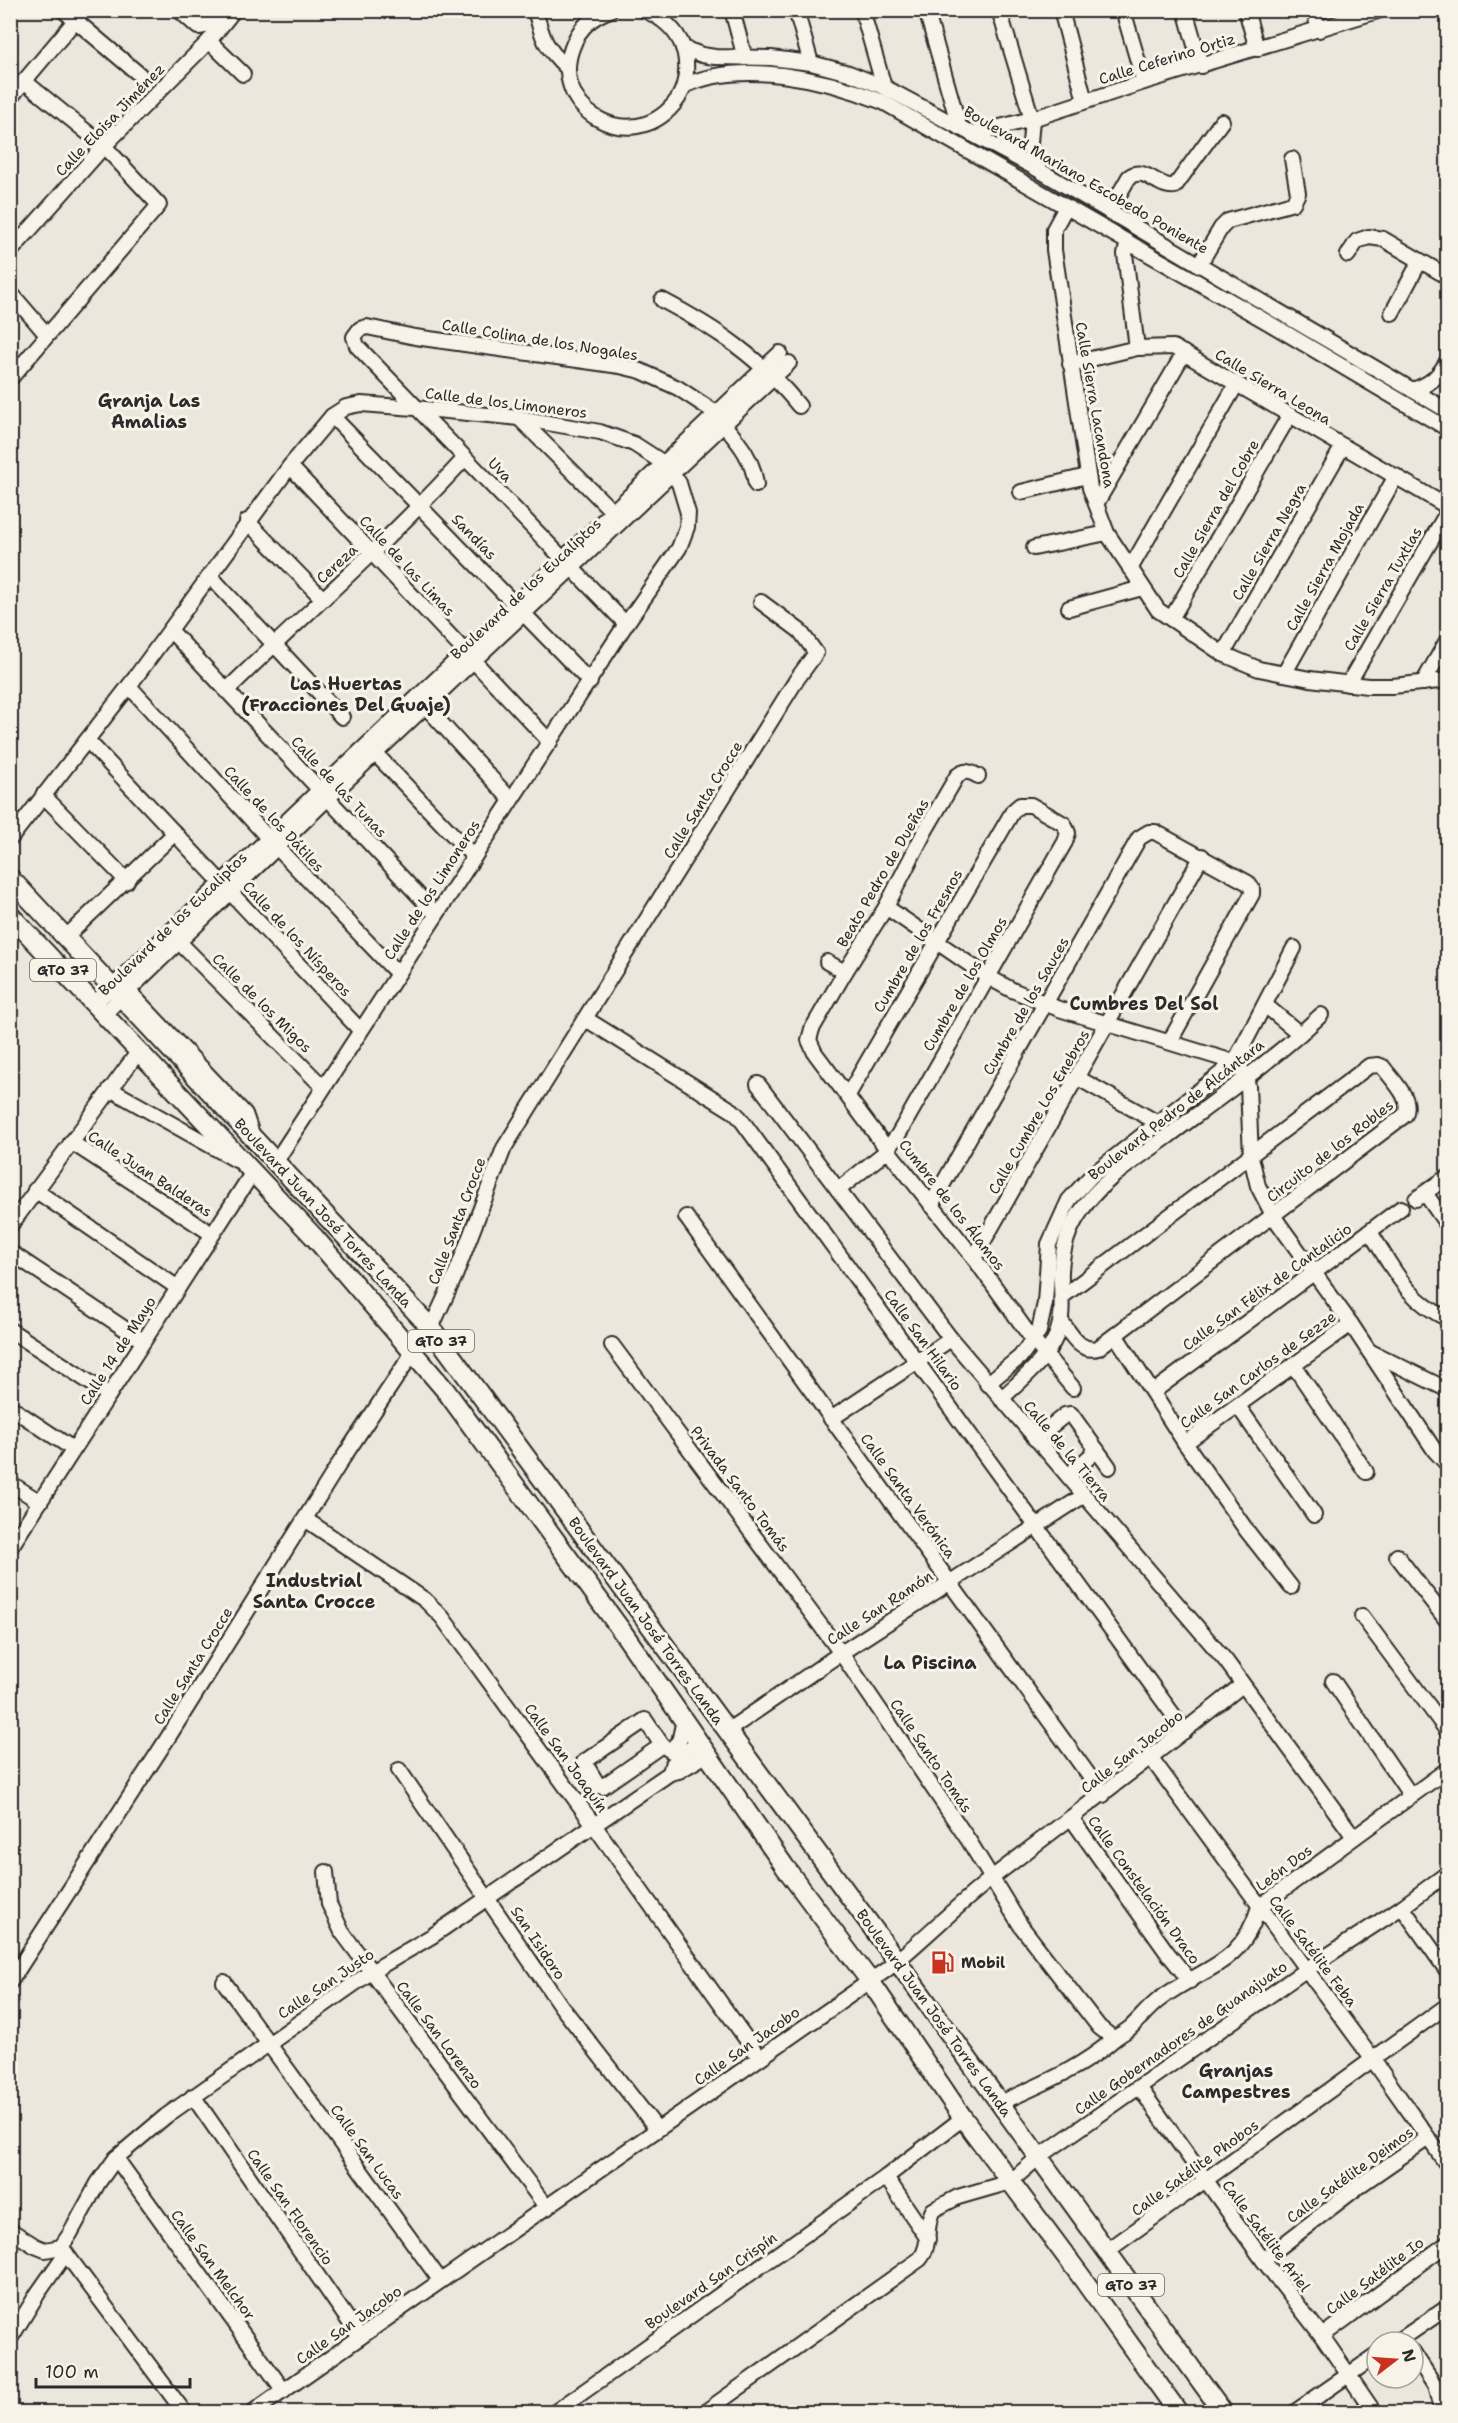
<svg xmlns="http://www.w3.org/2000/svg" width="1458" height="2423" font-family="'Shantell Sans',sans-serif">
<rect width="100%" height="100%" fill="#ebe7dd"/>
<filter id="ink" filterUnits="userSpaceOnUse"><feTurbulence type="fractalNoise" baseFrequency=".0167" numOctaves="2"/><feDisplacementMap in="SourceGraphic" scale="12" xChannelSelector="R" yChannelSelector="G"/><feConvolveMatrix kernelMatrix="1 2 1 2 8 2 1 2 1" color-interpolation-filters="sRGB"/></filter>
<g filter="url(#ink)">
<g fill="none" stroke-linecap="round" stroke-linejoin="round">
<defs>
<g id="minor">
<path d="M 63,10 L 140,75"/>
<path d="M 179,10 L 198,27 C 208,27 212,18 218,10"/>
<path d="M 535,10 C 543,40 545,47 567,68"/>
<path d="M 610,10 C 594,16 580,27 574,43 C 545,107 629,158 674,104 C 687,89 689,65 683,47 C 676,29 661,17 644,10"/>
<path d="M 732,10 L 745,58"/>
<path d="M 796,10 L 811,63"/>
<path d="M 862,10 L 884,87"/>
<path d="M 926,10 L 959,126"/>
<path d="M 999,10 L 1032,119 L 1030,143 L 1032,166"/>
<path d="M 1061,10 L 1085,101"/>
<path d="M 1123,10 L 1144,82"/>
<path d="M 1185,10 L 1201,66"/>
<path d="M 1246,10 L 1257,49"/>
<path d="M 1314,10 L 1319,30"/>
<path d="M 209,41 L 243,74"/>
<path d="M 683,48 L 702,55 L 715,57 L 771,58 L 811,63 L 849,73 L 884,87 L 1032,166 L 1448,411"/>
<path d="M 684,86 C 741,59 827,79 883,102 L 1269,323 L 1448,429"/>
<path d="M 10,98 L 84,10"/>
<path d="M 972,134 L 1032,119 L 1144,82 L 1381,10"/>
<path d="M 1066,207 L 1054,229 L 1054,250 L 1090,488 L 1107,533 L 1158,610 L 1223,654 L 1259,669 L 1310,679 L 1368,686 L 1393,686 L 1448,680"/>
<path d="M 1109,212 L 1129,177 C 1145,165 1158,189 1175,186 L 1222,121"/>
<path d="M 1128,242 L 1125,254 L 1137,348"/>
<path d="M 10,252 L 104,146 L 209,41 L 234,10"/>
<path d="M 1348,255 L 1357,241 L 1369,237 L 1383,239 L 1448,277"/>
<path d="M 1199,265 L 1221,228 L 1228,221 L 1293,203 L 1298,193 L 1292,159"/>
<path d="M 10,292 L 47,335"/>
<path d="M 662,300 C 715,328 761,358 799,406"/>
<path d="M 1392,313 L 1420,261"/>
<path d="M 1070,364 L 1137,348 L 1173,347 L 1448,507"/>
<path d="M 10,379 L 159,205 L 104,146 L 24,81"/>
<path d="M 1412,390 C 1430,385 1439,376 1448,360"/>
<path d="M 332,416 L 590,682"/>
<path d="M 519,418 L 614,513"/>
<path d="M 724,425 C 740,444 753,459 756,485"/>
<path d="M 290,466 L 550,742"/>
<path d="M 1021,492 L 1087,476"/>
<path d="M 1096,504 L 1184,353"/>
<path d="M 247,521 L 323,599"/>
<path d="M 1034,548 L 1107,533"/>
<path d="M 1130,569 L 1236,385"/>
<path d="M 210,576 L 342,717"/>
<path d="M 1069,608 L 1142,588"/>
<path d="M 1171,619 L 1289,416"/>
<path d="M 626,624 L 357,346 L 354,337 L 360,329 L 367,327 L 415,337 L 620,366 L 641,371 L 678,388 L 716,413"/>
<path d="M 170,630 L 436,914"/>
<path d="M 1223,654 L 1343,446"/>
<path d="M 1284,674 L 1396,476"/>
<path d="M 1423,683 L 1448,639"/>
<path d="M 1348,684 L 1448,511"/>
<path d="M 129,686 L 269,839 L 397,973"/>
<path d="M 226,691 C 306,613 390,540 465,458"/>
<path d="M 419,699 L 511,800"/>
<path d="M 87,740 L 360,1030"/>
<path d="M 370,748 L 474,857"/>
<path d="M 978,776 C 969,771 965,770 957,776 L 925,831 L 886,907 L 845,972 L 812,1029 L 809,1040 L 815,1053 L 887,1149 L 974,1258 L 1033,1340 L 1073,1388"/>
<path d="M 43,795 L 127,881"/>
<path d="M 10,839 L 129,686 L 290,466 L 332,416 L 346,407 L 361,404 L 415,408 L 519,418 L 600,432 L 634,444 L 665,464 L 679,483 L 688,513 L 687,527 L 679,548 L 626,624 L 276,1161"/>
<path d="M 886,907 L 988,977 L 1012,990 L 1059,1009 L 1227,1060 C 1239,1065 1246,1073 1248,1086 L 1251,1157 L 1258,1186 L 1274,1217 L 1351,1324 L 1435,1451 L 1448,1465"/>
<path d="M 66,937 L 175,833"/>
<path d="M 179,942 L 322,1086"/>
<path d="M 827,962 L 845,972"/>
<path d="M 123,985 L 245,1114 L 253,1137"/>
<path d="M 94,1004 L 780,353"/>
<path d="M 1265,1005 L 1300,1034"/>
<path d="M 104,1014 L 327,799 L 789,363"/>
<path d="M 586,1019 L 733,1111 L 740,1118 L 1185,1731"/>
<path d="M 1078,1078 L 1158,1123"/>
<path d="M 758,1084 L 951,1339 L 1226,1661 L 1354,1837"/>
<path d="M 110,1089 L 236,1160"/>
<path d="M 71,1142 L 212,1234"/>
<path d="M 35,1190 L 178,1288"/>
<path d="M 838,1190 L 883,1154 L 898,1135 L 1065,842 L 1068,833 L 1064,824 L 1031,805 L 1020,805 L 1013,811 L 848,1095"/>
<path d="M 1425,1193 L 1448,1226"/>
<path d="M 1416,1199 L 1447,1177"/>
<path d="M 931,1205 L 1139,838 L 1149,832 L 1155,832 L 1248,883 L 1252,889 L 1252,894 L 1170,1041"/>
<path d="M 686,1217 L 1103,1795"/>
<path d="M 10,1226 L 139,1051"/>
<path d="M 1370,1232 C 1394,1269 1405,1299 1448,1319"/>
<path d="M 10,1252 L 143,1341"/>
<path d="M 974,1258 L 1202,856"/>
<path d="M 1061,1321 C 1071,1334 1080,1353 1098,1348 L 1405,1115 C 1413,1098 1392,1080 1383,1067 L 1378,1065 L 1369,1066 L 1063,1296"/>
<path d="M 10,1330 L 109,1395"/>
<path d="M 1116,1336 L 1185,1443 L 1247,1531 L 1291,1587"/>
<path d="M 612,1345 L 841,1653 L 969,1841 L 1021,1926 L 1099,2027 L 1114,2039 C 1119,2035 1125,2032 1130,2028 C 1140,2019 1149,2007 1160,1999 C 1204,1966 1241,1967 1259,1907 L 1448,1769"/>
<path d="M 1369,1351 L 1448,1390"/>
<path d="M 1294,1366 L 1366,1472"/>
<path d="M 987,1384 L 1020,1357 L 1039,1331 L 1045,1303 L 1049,1244 L 1069,1200 L 1092,1175 L 1234,1063 L 1294,948"/>
<path d="M 1153,1392 L 1401,1208"/>
<path d="M 1001,1399 C 1022,1379 1046,1361 1057,1334 C 1065,1313 1060,1292 1061,1271 C 1062,1250 1069,1228 1081,1211 C 1102,1179 1137,1159 1167,1137 C 1219,1098 1273,1060 1321,1015"/>
<path d="M 1238,1406 L 1314,1515"/>
<path d="M 10,1407 L 73,1449"/>
<path d="M 831,1419 L 951,1339"/>
<path d="M 1035,1439 L 1065,1415 L 1071,1414 L 1109,1467"/>
<path d="M 1185,1443 L 1351,1324"/>
<path d="M 1068,1476 L 1097,1450"/>
<path d="M 10,1483 L 40,1502"/>
<path d="M 305,1519 L 425,1600 L 442,1617 L 594,1825 L 759,2057"/>
<path d="M 10,1548 L 253,1172"/>
<path d="M 1397,1556 L 1448,1622"/>
<path d="M 1362,1616 L 1448,1732"/>
<path d="M 1333,1681 L 1411,1796"/>
<path d="M 727,1731 L 841,1653 L 1083,1496"/>
<path d="M 662,1745 L 602,1787 L 598,1785 L 584,1762 L 645,1720 L 662,1745 L 671,1751 L 679,1742 L 684,1720"/>
<path d="M 1151,1758 L 1373,2060 L 1448,2166"/>
<path d="M 399,1770 L 561,2006 L 657,2129"/>
<path d="M 670,1773 L 672,1765 L 699,1741"/>
<path d="M 1072,1819 L 1166,1951 L 1190,1981"/>
<path d="M 326,1872 L 329,1904 L 342,1932 L 547,2208"/>
<path d="M 1402,1907 L 1448,1972"/>
<path d="M 10,1982 L 169,1736 L 341,1461 L 414,1351 L 431,1328 L 455,1276 L 504,1148 L 797,679 L 816,653 L 800,631 L 761,602"/>
<path d="M 224,1982 L 440,2280"/>
<path d="M 1139,2087 L 1263,2260 L 1322,2336 L 1374,2412"/>
<path d="M 193,2096 L 360,2337"/>
<path d="M 1000,2103 C 1040,2085 1082,2068 1114,2039"/>
<path d="M 116,2158 L 284,2391"/>
<path d="M 886,2177 L 928,2239"/>
<path d="M 10,2230 L 35,2246 L 45,2250 L 61,2247 L 70,2234 L 98,2183 L 116,2158 L 166,2116 L 371,1972 L 432,1936 L 670,1773 L 679,1771 L 708,1754"/>
<path d="M 61,2247 L 184,2412"/>
<path d="M 1107,2251 L 1448,2005"/>
<path d="M 1263,2260 L 1363,2183 L 1428,2138"/>
<path d="M 1322,2336 L 1448,2243"/>
<path d="M 10,2339 L 38,2293 L 66,2253"/>
<path d="M 1397,2342 L 1448,2307"/>
<path d="M 1413,2352 L 1435,2386 L 1442,2412"/>
<path d="M 253,2412 L 886,1970 C 923,1940 956,1906 993,1877 C 1076,1813 1161,1751 1242,1685"/>
<path d="M 555,2412 L 886,2177 L 963,2118"/>
<path d="M 705,2412 L 920,2259 C 932,2244 924,2226 933,2210 L 958,2197 L 1010,2182 L 1039,2157 L 1307,1969 L 1402,1907 L 1448,1873"/>
<path d="M 1295,2412 L 1377,2355"/>
</g>
<g id="major">
<path d="M 10,878 L 431,1328 L 897,1961 L 1223,2412"/>
<path d="M 10,915 L 315,1238 L 446,1391 L 624,1634 L 785,1867 L 870,1981 L 963,2118 L 1080,2275 L 1178,2412"/>
</g>
</defs>
<use href="#minor" stroke="#2b2b2b" stroke-width="18"/>
<use href="#major" stroke="#2b2b2b" stroke-width="22"/>
<use href="#minor" stroke="#f7f3e8" stroke-width="14"/>
<use href="#major" stroke="#f7f3e8" stroke-width="18"/>
</g>
</g>
<defs>
<symbol id="fuel-bare" viewBox="-9 -9 18 18"><path d="M-5.5-6h7V0h2V4h1.3V-2.5L3-4.5l.8-.8L6-3V5H2.5V1h-1V6h-7ZM-4.2-4.7v3.2H.2V-4.7Z" fill="#c8321e" stroke="#f7f3e8" stroke-width="2.5" paint-order="stroke"/></symbol>
</defs>
<g fill-rule="evenodd">
<use href="#fuel-bare" x="926" y="1946" width="33" height="33"/>
</g>
<g text-anchor="middle" dominant-baseline="central" stroke-width="6" stroke-linejoin="round" paint-order="stroke">
<g fill="#f7f3e8" stroke="#686764" stroke-width="1.5">
<rect x="30" y="959" width="66" height="22" rx="4.5"/>
<rect x="408" y="1330" width="66" height="22" rx="4.5"/>
<rect x="1098" y="2274" width="66" height="22" rx="4.5"/>
</g>
<g font-size="14" font-weight="bold" fill="#2b2b2b">
<text x="63" y="970">GTO 37</text>
<text x="441" y="1341">GTO 37</text>
<text x="1131" y="2285">GTO 37</text>
</g>
<g font-size="15" fill="#2b2b2b" stroke="#f7f3e8">
<text transform="translate(1167 59) rotate(-17)">Calle Ceferino Ortiz</text>
<text transform="translate(110 120) rotate(-46)">Calle Eloisa Jiménez</text>
<text transform="translate(1086 180) rotate(30)">Boulevard Mariano Escobedo Poniente</text>
<text transform="translate(540 340) rotate(9)">Calle Colina de los Nogales</text>
<text transform="translate(1273 387) rotate(31)">Calle Sierra Leona</text>
<text transform="translate(506 403) rotate(7)">Calle de los Limoneros</text>
<text transform="translate(1095 405) rotate(80)">Calle Sierra Lacandona</text>
<text transform="translate(500 470) rotate(46)">Uva</text>
<text transform="translate(1216 509) rotate(-60)">Calle Sierra del Cobre</text>
<text transform="translate(474 537) rotate(46)">Sandías</text>
<text transform="translate(1269 542) rotate(-60)">Calle Sierra Negra</text>
<text transform="translate(337 564) rotate(-43)">Cereza</text>
<text transform="translate(407 566) rotate(47)">Calle de las Limas</text>
<text transform="translate(1325 567) rotate(-61)">Calle Sierra Mojada</text>
<text transform="translate(526 589) rotate(-43)">Boulevard de los Eucaliptos</text>
<text transform="translate(1383 589) rotate(-60)">Calle Sierra Tuxtlas</text>
<text transform="translate(339 787) rotate(47)">Calle de las Tunas</text>
<text transform="translate(703 800) rotate(-58)">Calle Santa Crocce</text>
<text transform="translate(274 819) rotate(47)">Calle de los Dátiles</text>
<text transform="translate(883 873) rotate(-60)">Beato Pedro de Dueñas</text>
<text transform="translate(432 890) rotate(-57)">Calle de los Limoneros</text>
<text transform="translate(173 924) rotate(-44)">Boulevard de los Eucaliptos</text>
<text transform="translate(297 939) rotate(47)">Calle de los Nísperos</text>
<text transform="translate(918 941) rotate(-60)">Cumbre de los Fresnos</text>
<text transform="translate(965 984) rotate(-60)">Cumbre de los Olmos</text>
<text transform="translate(262 1003) rotate(45)">Calle de los Migos</text>
<text transform="translate(1026 1006) rotate(-60)">Cumbre de los Sauces</text>
<text transform="translate(1176 1110) rotate(-38)">Boulevard Pedro de Alcántara</text>
<text transform="translate(1039 1112) rotate(-60)">Calle Cumbre Los Enebros</text>
<text transform="translate(1330 1151) rotate(-38)">Circuito de los Robles</text>
<text transform="translate(150 1174) rotate(33)">Calle Juan Balderas</text>
<text transform="translate(952 1205) rotate(52)">Cumbre de los Álamos</text>
<text transform="translate(323 1213) rotate(47)">Boulevard Juan José Torres Landa</text>
<text transform="translate(457 1221) rotate(-69)">Calle Santa Crocce</text>
<text transform="translate(1267 1287) rotate(-36)">Calle San Félix de Cantalicio</text>
<text transform="translate(923 1340) rotate(54)">Calle San Hilario</text>
<text transform="translate(118 1351) rotate(-57)">Calle 14 de Mayo</text>
<text transform="translate(1258 1370) rotate(-36)">Calle San Carlos de Sezze</text>
<text transform="translate(1067 1451) rotate(50)">Calle de la Tierra</text>
<text transform="translate(740 1489) rotate(53)">Privada Santo Tomás</text>
<text transform="translate(908 1496) rotate(54)">Calle Santa Verónica</text>
<text transform="translate(880 1608) rotate(-33)">Calle San Ramón</text>
<text transform="translate(646 1621) rotate(54)">Boulevard Juan José Torres Landa</text>
<text transform="translate(193 1666) rotate(-58)">Calle Santa Crocce</text>
<text transform="translate(1132 1752) rotate(-38)">Calle San Jacobo</text>
<text transform="translate(931 1756) rotate(56)">Calle Santo Tomás</text>
<text transform="translate(566 1758) rotate(54)">Calle San Joaquín</text>
<text transform="translate(1284 1868) rotate(-37)">León Dos</text>
<text transform="translate(1144 1890) rotate(54)">Calle Constelación Draco</text>
<text transform="translate(538 1943) rotate(56)">San Isidoro</text>
<text transform="translate(1313 1951) rotate(53)">Calle Satélite Feba</text>
<text transform="translate(326 1984) rotate(-34)">Calle San Justo</text>
<text transform="translate(934 2013) rotate(54)">Boulevard Juan José Torres Landa</text>
<text transform="translate(439 2035) rotate(53)">Calle San Lorenzo</text>
<text transform="translate(1181 2038) rotate(-35)">Calle Gobernadores de Guanajuato</text>
<text transform="translate(747 2046) rotate(-35)">Calle San Jacobo</text>
<text transform="translate(367 2152) rotate(54)">Calle San Lucas</text>
<text transform="translate(1195 2168) rotate(-36)">Calle Satélite Phobos</text>
<text transform="translate(1350 2175) rotate(-36)">Calle Satélite Deimos</text>
<text transform="translate(290 2207) rotate(55)">Calle San Florencio</text>
<text transform="translate(1266 2236) rotate(53)">Calle Satélite Ariel</text>
<text transform="translate(213 2265) rotate(54)">Calle San Melchor</text>
<text transform="translate(1375 2276) rotate(-37)">Calle Satélite Io</text>
<text transform="translate(711 2281) rotate(-35)">Boulevard San Crispín</text>
<text transform="translate(349 2325) rotate(-35)">Calle San Jacobo</text>
</g>
<g font-size="15" font-weight="bold" fill="#2b2b2b" stroke="#f7f3e8" text-anchor="start">
<text x="961" y="1963">Mobil</text>
</g>
<g font-size="18" font-weight="bold" fill="#2b2b2b" stroke="#f7f3e8">
<text x="149" y="401">Granja Las<tspan x="149" dy="21">Amalias</tspan></text>
<text x="346" y="684">Las Huertas<tspan x="346" dy="21">(Fracciones Del Guaje)</tspan></text>
<text x="1144" y="1004">Cumbres Del Sol</text>
<text x="314" y="1581">Industrial<tspan x="314" dy="21">Santa Crocce</tspan></text>
<text x="930" y="1663">La Piscina</text>
<text x="1236" y="2071">Granjas<tspan x="1236" dy="21">Campestres</tspan></text>
</g>
</g>
<rect width="1458" height="2423" fill="none" stroke="#f7f3e8" stroke-width="36"/>
<rect x="18" y="18" width="1422" height="2387" fill="none" stroke="#2b2b2b" stroke-width="2" filter="url(#ink)"/>
<g transform="translate(1395 2360) rotate(73)"><circle r="28" fill="#f7f3e8" stroke="#a5a39c" stroke-width="1.5"/>
<path d="M0-4.5L10 22L0 15L-10 22Z" fill="#c8321e"/>
<text y="-9" font-size="16" font-weight="bold" text-anchor="middle" fill="#2b2b2b">N</text>
</g>
<path d="M36 2378v9h154v-9" fill="none" stroke="#2b2b2b" stroke-width="3"/>
<text x="45" y="2378" font-size="18" fill="#2b2b2b" stroke="#f7f3e8" stroke-width="4.5" paint-order="stroke">100 m</text>
</svg>
